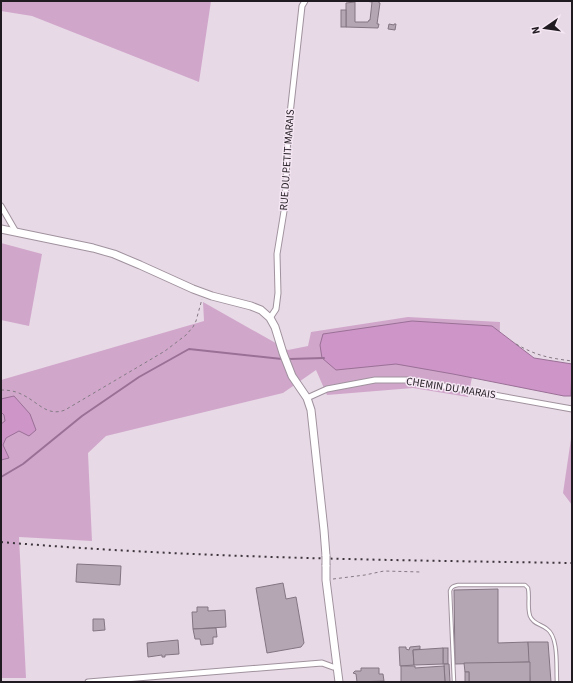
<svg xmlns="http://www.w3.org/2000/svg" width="573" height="683" font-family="'Source Sans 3',sans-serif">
<rect width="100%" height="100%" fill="#e8d9e6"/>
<g fill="#d0a7cb">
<path d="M 1,1 L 211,1 L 199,82 L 32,16 L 1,11 Z"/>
<path d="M 1,243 L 42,254 L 29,326 L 1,320 Z"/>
<path d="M 203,302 L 288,350 L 308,346 L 311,332 L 408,317 L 500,322 L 499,362 L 475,363 L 468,397 L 413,388 L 327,395 L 316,370 L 283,393 L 106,436 L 88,453 L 92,541 L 19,537 L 26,678 L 1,678 L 1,380 L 204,321 Z"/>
<path d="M 572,432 L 572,505 L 563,493 Z"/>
</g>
<g fill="#ce95c9" stroke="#9a7096">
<path d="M 412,321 L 492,326 L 534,358 L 572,364 L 571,396 L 564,396 L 453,374 L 396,364 L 336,370 L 322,358 L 320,345 L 323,334 Z"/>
<path d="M 14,396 L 30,414 L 36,430 L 29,436 L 19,431 L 6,438 L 3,445 L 9,458 L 1,460 L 1,424 L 5,421 L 4,415 L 1,412 L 1,399 Z"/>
</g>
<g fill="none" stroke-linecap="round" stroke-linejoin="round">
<g stroke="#9a7096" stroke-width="2">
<path d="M 289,359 L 324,358"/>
<path d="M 1,477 L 23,464 L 82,416 L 139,377 L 189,349 L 282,359"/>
</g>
</g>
<g fill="#b4a6b2" stroke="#837682">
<path d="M 365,1 L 379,1 L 379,3 L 380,3 L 377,24 L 379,24 L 378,28 L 346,27 L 346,3 L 355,2 L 355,22 L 368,22 L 369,20 L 370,20 L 372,2 Z"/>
<rect x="341" y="10" width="5" height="17"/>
<path d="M 389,24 L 394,25 L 394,24 L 396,24 L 395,30 L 388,29 Z"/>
<path d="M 77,564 L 121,566 L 120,585 L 76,582 Z"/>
<path d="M 283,583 L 286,599 L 296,597 L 304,643 L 301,647 L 267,653 L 256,588 Z"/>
<path d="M 498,589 L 498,643 L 528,642 L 530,662 L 455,664 L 454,590 Z"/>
<path d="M 197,607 L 208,607 L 208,611 L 225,610 L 226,627 L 193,629 L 192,612 L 197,612 Z"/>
<path d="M 93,619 L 104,619 L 105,630 L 93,631 Z"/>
<path d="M 216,628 L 217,637 L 213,637 L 213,644 L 201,645 L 200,639 L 195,639 L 193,629 Z"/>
<path d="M 178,640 L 179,654 L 165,655 L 165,657 L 162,657 L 162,655 L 148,657 L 147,643 Z"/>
<path d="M 528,642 L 548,642 L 551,682 L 530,682 Z"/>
<path d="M 420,646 L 420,649 L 413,650 L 414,665 L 400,666 L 399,647 L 406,647 L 406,649 L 409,650 L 410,647 Z"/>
<rect x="443" y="648" width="5" height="16"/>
<path d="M 443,648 L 443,664 L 414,665 L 413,650 Z"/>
<path d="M 530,662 L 530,682 L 469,682 L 469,672 L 465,672 L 464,663 Z"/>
<path d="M 444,664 L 449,664 L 450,682 L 445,682 Z"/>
<path d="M 401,666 L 415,666 L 415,668 L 444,666 L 445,682 L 401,682 Z"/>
<path d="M 361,668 L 379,668 L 379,674 L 383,674 L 384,681 L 357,682 L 356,674 L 353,673 L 355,671 L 361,671 Z"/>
<rect x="465" y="672" width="4" height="10"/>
</g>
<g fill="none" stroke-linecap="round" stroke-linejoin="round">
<defs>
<path id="lane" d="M 454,682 L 450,591 C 451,587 453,586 458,585 L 525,585 L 528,588 C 530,597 527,607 530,616 C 533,624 541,624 547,629 C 559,637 556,668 557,682"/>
<g id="street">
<path d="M 1,206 L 16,232"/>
<path d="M 270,318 L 276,309 L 278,293 L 277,254 L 285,205 L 288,132 L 302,6 L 305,1"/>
<path d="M 307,398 L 327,389 L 375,380 L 410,380 L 572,409"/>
<path d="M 88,682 L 322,663 L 333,667 L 337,667"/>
</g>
<g id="secondary">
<path d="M 1,229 L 93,248 L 114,254 L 140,265 L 193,289 L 212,296 L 251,306 L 261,310 L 270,318 L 275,327 L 283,353 L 292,376 L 307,398 L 311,410 L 324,530 L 326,556"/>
<path d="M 326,565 L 326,580 L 339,682"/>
</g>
</defs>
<use href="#lane" stroke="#a0929e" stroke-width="4.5"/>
<use href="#street" stroke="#a0929e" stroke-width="7"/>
<use href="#secondary" stroke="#a0929e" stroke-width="9"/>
<g stroke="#847a83" stroke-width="1" stroke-dasharray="3 3" stroke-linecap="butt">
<path d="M 516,344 C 537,356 549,358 572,361"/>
<path d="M 1,390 C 8,390 16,391 23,395 C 38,402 47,417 65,410 L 165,351 L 186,335 L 193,327 L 196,321 L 202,299"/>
<path d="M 333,579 L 365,575 L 384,571 L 421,572"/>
</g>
<use href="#lane" stroke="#fff" stroke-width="2.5"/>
<use href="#street" stroke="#fff" stroke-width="5"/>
<use href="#secondary" stroke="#fff" stroke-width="7"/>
<path stroke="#3c353c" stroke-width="2" stroke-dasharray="2 4" stroke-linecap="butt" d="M 1,542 C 191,558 381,560 572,563"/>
<defs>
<path id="secondary-bridge" d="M 326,565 L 326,556"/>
</defs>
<use href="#secondary-bridge" stroke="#a0929e" stroke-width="9" stroke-linecap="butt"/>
<use href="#secondary-bridge" stroke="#fff" stroke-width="7"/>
</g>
<g text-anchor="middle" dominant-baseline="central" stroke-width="3" stroke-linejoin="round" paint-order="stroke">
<g font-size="11" fill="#201b20" stroke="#f5e7f4">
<text transform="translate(287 160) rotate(-86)">RUE DU PETIT MARAIS</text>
<text transform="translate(451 388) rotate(9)">CHEMIN DU MARAIS</text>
</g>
</g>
<rect width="573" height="683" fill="none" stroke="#201b20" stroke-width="4"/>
<g transform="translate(545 28) rotate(257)" stroke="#f5e7f4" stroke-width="3" paint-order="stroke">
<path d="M0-3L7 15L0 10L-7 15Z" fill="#201b20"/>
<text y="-6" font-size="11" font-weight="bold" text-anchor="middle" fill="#201b20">N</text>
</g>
</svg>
